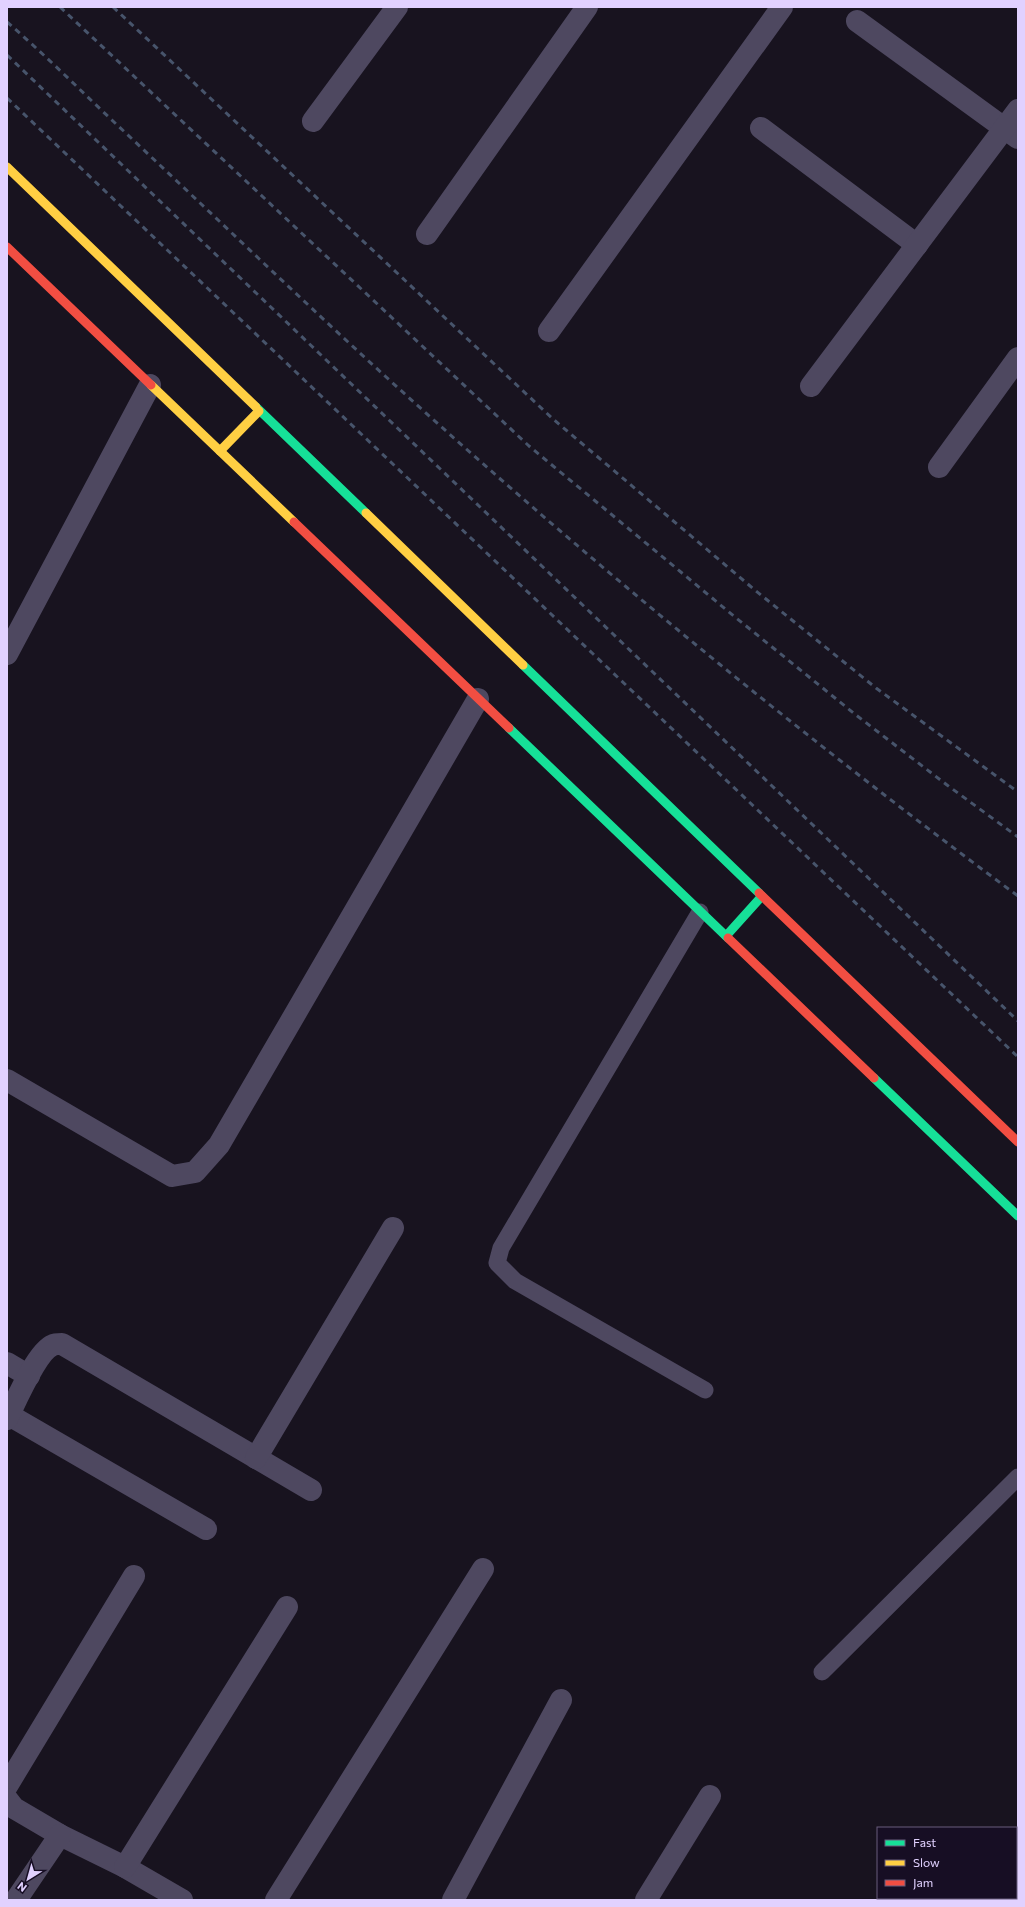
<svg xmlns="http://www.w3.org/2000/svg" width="1025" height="1907" font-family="Commissioner,sans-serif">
<rect width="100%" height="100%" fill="#18131f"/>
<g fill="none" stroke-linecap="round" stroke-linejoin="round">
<g stroke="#4e4860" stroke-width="17">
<path d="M 700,912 L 501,1248 L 497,1263 L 515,1281 L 705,1390"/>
<path d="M 822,1672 L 1018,1477"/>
</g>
<g stroke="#4e4860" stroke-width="22">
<path d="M 857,21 L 1018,138"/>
<path d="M 313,121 L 397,7"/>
<path d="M 761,128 L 917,245"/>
<path d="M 427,234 L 587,7"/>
<path d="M 549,331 L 782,7"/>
<path d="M 811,386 L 1018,110"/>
<path d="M 939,467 L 1018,358"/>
<path d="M 7,654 L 150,385"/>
<path d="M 7,1080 L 172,1176 L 195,1172 L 219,1145 L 478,699"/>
<path d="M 7,1363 L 29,1376"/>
<path d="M 9,1415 L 206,1529"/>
<path d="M 7,1419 C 15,1403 37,1351 53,1345 C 55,1344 59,1344 62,1344 L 311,1490"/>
<path d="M 256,1458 L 393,1228"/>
<path d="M 7,1786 L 134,1576"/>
<path d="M 7,1799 L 14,1808 L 60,1835 L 125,1867 L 182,1900"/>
<path d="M 125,1867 L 287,1607"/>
<path d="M 16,1900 L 60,1835"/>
<path d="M 276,1900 L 483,1569"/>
<path d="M 453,1900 L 561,1700"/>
<path d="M 646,1900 L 710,1796"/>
</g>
<g stroke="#16e098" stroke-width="9">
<path d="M 256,407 L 366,513"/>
<path d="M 523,665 L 759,893"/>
<path d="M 509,728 L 728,938"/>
<path d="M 726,936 L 762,896"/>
<path d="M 874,1078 L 1018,1216"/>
</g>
<g stroke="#ffcf43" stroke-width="9">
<path d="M 7,167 L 256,407"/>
<path d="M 151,385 L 294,522"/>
<path d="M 220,451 L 259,411"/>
<path d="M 366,513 L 523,665"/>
</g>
<g stroke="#f24e42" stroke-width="9">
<path d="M 7,247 L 151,385"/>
<path d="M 294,522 L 509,728"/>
<path d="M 759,893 L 1018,1142"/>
<path d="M 728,938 L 874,1078"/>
</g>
<g stroke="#47546b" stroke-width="3" stroke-dasharray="6 5" stroke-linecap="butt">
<path d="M 60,7 L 529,446 L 735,617 L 856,715 L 947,785 L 1018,837"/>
<path d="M 113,7 L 553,419 L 756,591 L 876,688 L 1018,792"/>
<path d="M 7,22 C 44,54 79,89 115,123 C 205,207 294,293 385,376 C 587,560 798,733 1018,896"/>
<path d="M 7,55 L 1018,1021"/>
<path d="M 7,98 L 1018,1057"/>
</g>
</g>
<rect width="1025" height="1907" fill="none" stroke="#e1d1ff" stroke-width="16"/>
<rect x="877" y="1827" width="140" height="72" fill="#170e24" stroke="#685c7c"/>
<rect x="885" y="1840" width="20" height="6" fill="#16e098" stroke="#685c7c"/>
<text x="913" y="1847" font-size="12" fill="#e1d1ff">Fast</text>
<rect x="885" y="1860" width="20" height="6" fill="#ffcf43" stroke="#685c7c"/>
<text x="913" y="1867" font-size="12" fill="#e1d1ff">Slow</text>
<rect x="885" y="1880" width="20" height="6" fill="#f24e42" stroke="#685c7c"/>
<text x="913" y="1887" font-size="12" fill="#e1d1ff">Jam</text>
<g transform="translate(28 1879) rotate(217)" stroke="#170e24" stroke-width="3" paint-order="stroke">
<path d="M0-3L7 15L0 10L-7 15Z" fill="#e1d1ff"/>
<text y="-6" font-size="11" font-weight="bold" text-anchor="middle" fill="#e1d1ff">N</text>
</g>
</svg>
